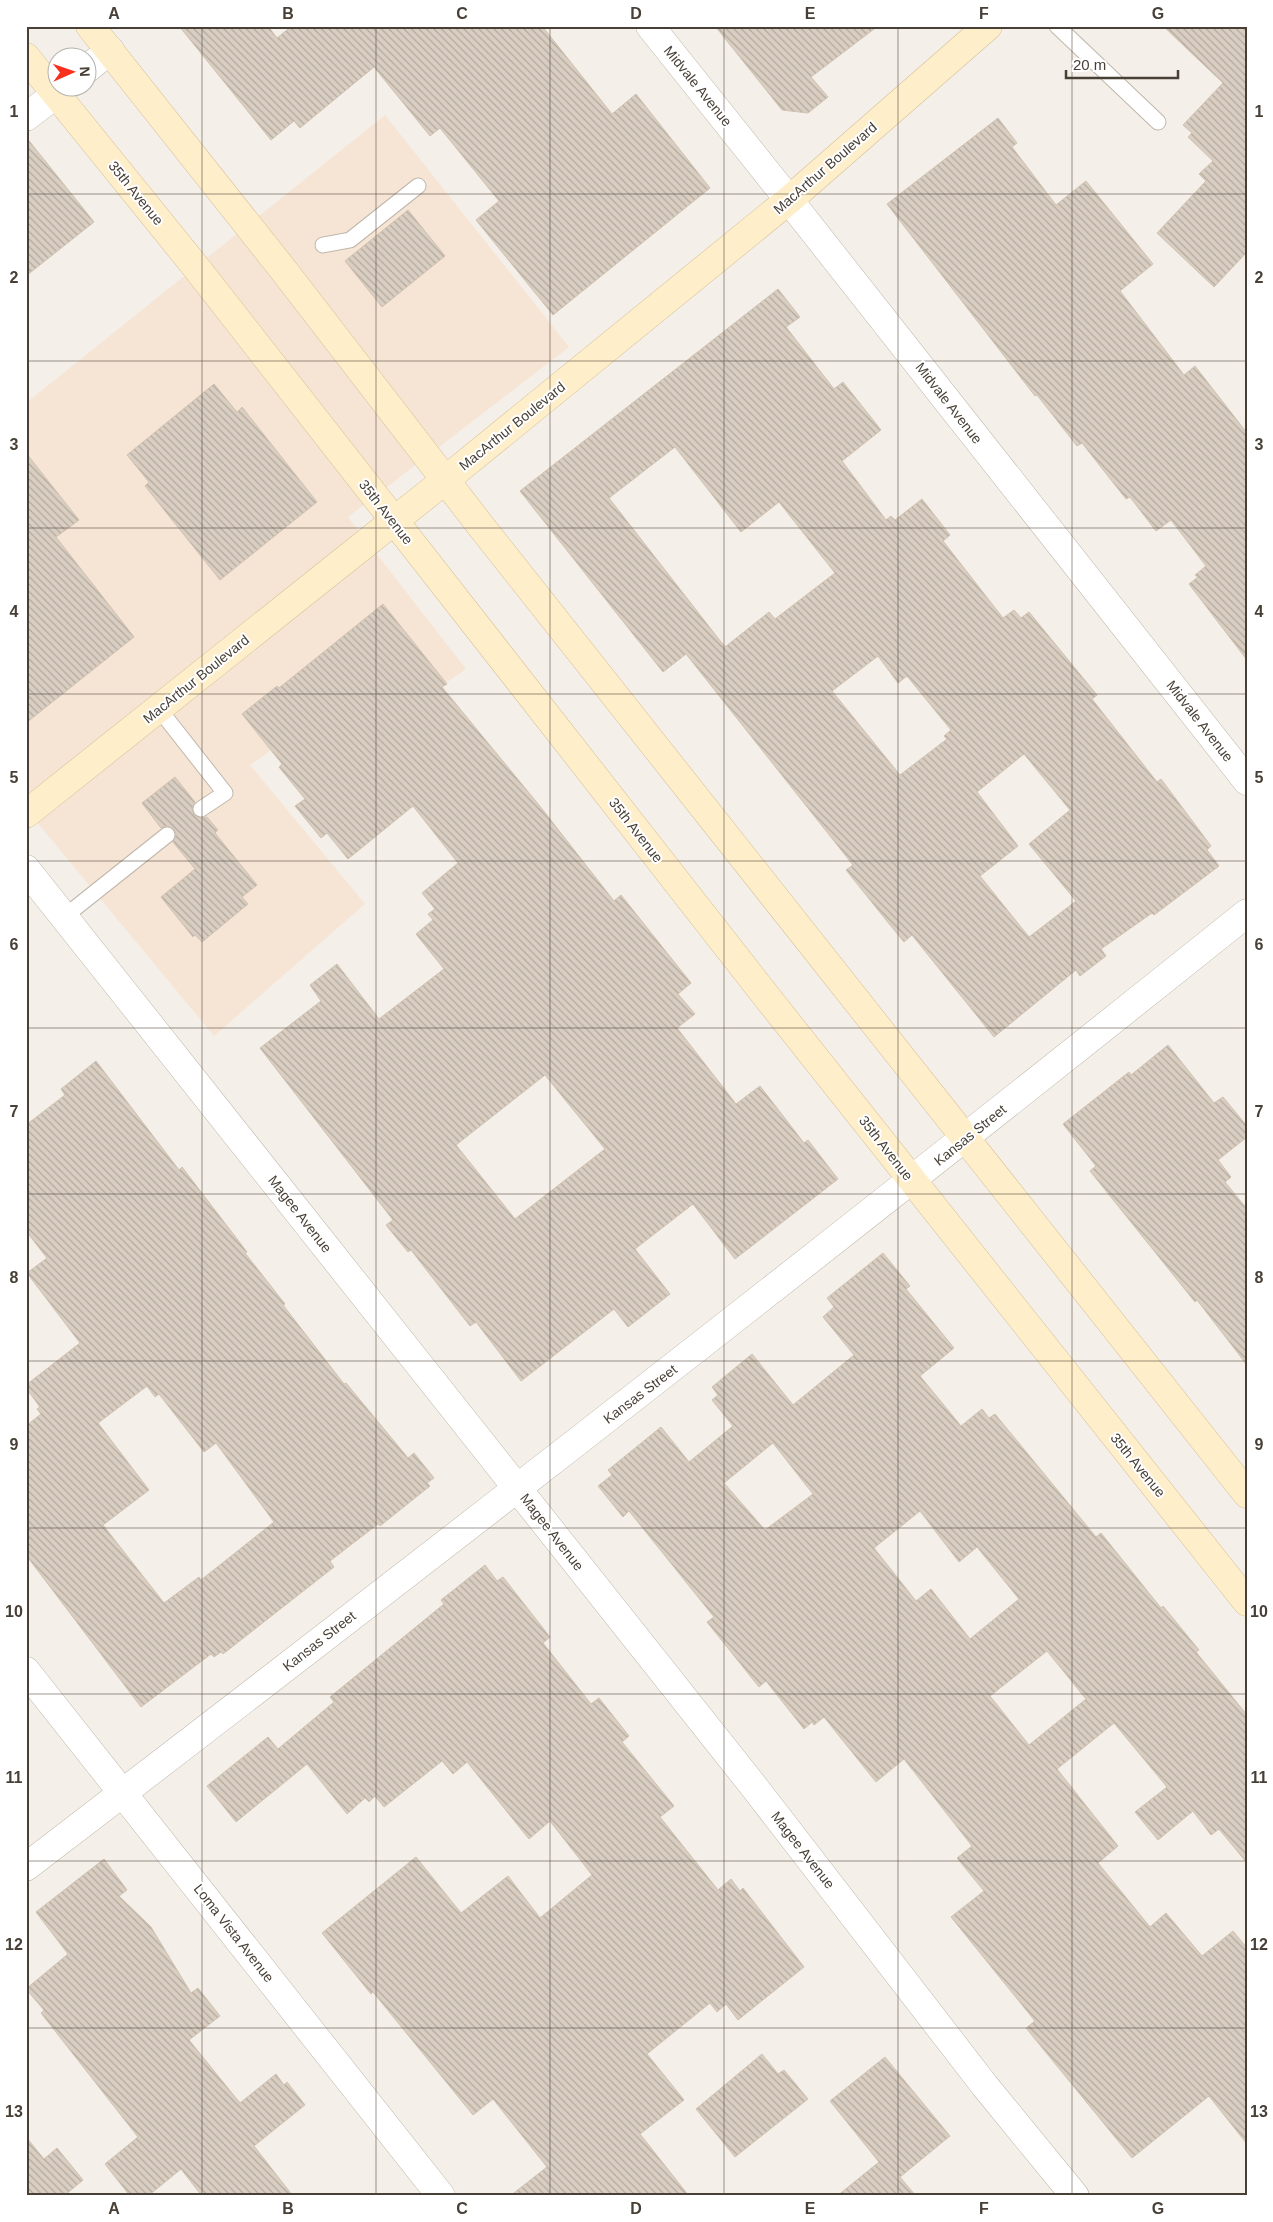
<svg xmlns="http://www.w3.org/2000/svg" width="1273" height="2222" font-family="Arial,sans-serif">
<defs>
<pattern id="building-back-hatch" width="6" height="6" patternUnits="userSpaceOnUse" patternTransform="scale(1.25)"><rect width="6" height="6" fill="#d9cec1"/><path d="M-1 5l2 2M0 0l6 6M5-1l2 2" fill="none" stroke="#b2a99e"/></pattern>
</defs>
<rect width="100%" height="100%" fill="#f4f0e9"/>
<path fill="#f6e5d4" d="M 385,115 L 569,347 L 348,517 L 466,669 L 363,741 L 333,707 L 250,765 L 365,904 L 214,1036 L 26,809 L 26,403 Z"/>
<g fill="url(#building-back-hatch)" stroke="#d1c2b1" fill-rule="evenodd">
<path d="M 179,26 L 268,26 L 277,38 L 292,26 L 542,26 L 612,114 L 636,94 L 710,188 L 553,315 L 476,220 L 499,201 L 440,128 L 430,136 L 374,67 L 300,128 L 294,121 L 271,140 Z"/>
<path d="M 715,26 L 878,26 L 811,77 L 828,97 L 808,113 L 782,110 Z"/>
<path d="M 1163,26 L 1247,26 L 1247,252 L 1214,287 L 1157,233 L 1206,181 L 1199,174 L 1213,161 L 1188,137 L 1192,133 L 1183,125 L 1223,83 Z"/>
<path d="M 998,118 L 1017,143 L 1012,147 L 1056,205 L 1086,181 L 1153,264 L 1120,291 L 1184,375 L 1195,366 L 1247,433 L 1247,660 L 1189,584 L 1198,577 L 1195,575 L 1206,566 L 1171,520 L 1156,531 L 1130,497 L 1126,499 L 1082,443 L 1077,446 L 1037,395 L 1035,396 L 887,204 Z"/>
<path d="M 26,137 L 94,222 L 26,276 Z"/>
<path d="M 408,210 L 445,256 L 382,307 L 345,261 Z"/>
<path d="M 778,289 L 800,317 L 786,327 L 834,389 L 843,382 L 881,430 L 842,461 L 886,520 L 891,516 L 895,520 L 922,499 L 950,535 L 943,541 L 1003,618 L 1014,610 L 1021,618 L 1029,612 L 1097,695 L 1092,699 L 1157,782 L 1161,779 L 1211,846 L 1207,850 L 1219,866 L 1154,915 L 1152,913 L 1101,949 L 1106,956 L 1080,976 L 1076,970 L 994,1037 L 912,935 L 904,942 L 886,920 L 846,870 L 853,865 L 686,654 L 663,672 L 520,491 ZM 675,447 L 741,532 L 779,502 L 835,573 L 775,619 L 769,612 L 725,647 L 609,498 ZM 878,656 L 898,683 L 907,676 L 951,730 L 944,736 L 947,739 L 900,775 L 832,691 ZM 1024,754 L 1070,810 L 1029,844 L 1076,901 L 1029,937 L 980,876 L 1018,846 L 977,792 Z"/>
<path d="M 214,384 L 237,412 L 242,407 L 317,502 L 220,580 L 145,486 L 149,482 L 127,455 Z"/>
<path d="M 26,453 L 79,520 L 56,537 L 134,637 L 26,723 Z"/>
<path d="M 383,604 L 447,684 L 442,687 L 539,805 L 614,901 L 621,895 L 691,983 L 678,994 L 695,1014 L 677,1028 L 736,1104 L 760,1086 L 804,1143 L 808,1140 L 838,1179 L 735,1259 L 693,1204 L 635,1249 L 670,1294 L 628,1327 L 614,1309 L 521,1381 L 476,1322 L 470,1326 L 411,1250 L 408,1252 L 386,1225 L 393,1220 L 260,1048 L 321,1001 L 310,985 L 337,964 L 379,1019 L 444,969 L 416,934 L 433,920 L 428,914 L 435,909 L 422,893 L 458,863 L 413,806 L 348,859 L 327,833 L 321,838 L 295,806 L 305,799 L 279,767 L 282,764 L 242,714 L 277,686 L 279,688 ZM 545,1075 L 605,1149 L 515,1219 L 456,1145 Z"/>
<path d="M 175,777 L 195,802 L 192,809 L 194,815 L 201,818 L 207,817 L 218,830 L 215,833 L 257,885 L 242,897 L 248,904 L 202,942 L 195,935 L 193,937 L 161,897 L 195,869 L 173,842 L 176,834 L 174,829 L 166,826 L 161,828 L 142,803 Z"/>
<path d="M 1168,1045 L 1214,1103 L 1223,1097 L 1247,1126 L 1247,1137 L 1218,1160 L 1231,1177 L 1225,1182 L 1247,1209 L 1247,1365 L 1197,1300 L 1195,1302 L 1090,1171 L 1096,1166 L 1063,1124 L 1129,1072 L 1131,1075 Z"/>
<path d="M 96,1061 L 179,1170 L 182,1167 L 247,1252 L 245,1253 L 285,1304 L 283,1305 L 344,1384 L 346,1383 L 408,1458 L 414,1453 L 434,1478 L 427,1483 L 430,1486 L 380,1526 L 378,1524 L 330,1561 L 334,1567 L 223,1654 L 221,1652 L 214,1657 L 211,1654 L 141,1707 L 26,1555 L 26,1426 L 41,1414 L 37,1409 L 40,1407 L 26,1388 L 26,1385 L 80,1343 L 27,1273 L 47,1258 L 26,1231 L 26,1125 L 65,1095 L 61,1089 ZM 147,1386 L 155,1397 L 159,1394 L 204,1452 L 216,1443 L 274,1522 L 201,1580 L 199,1577 L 164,1603 L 103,1525 L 149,1490 L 98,1423 Z"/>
<path d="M 883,1253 L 910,1286 L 906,1289 L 954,1348 L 920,1376 L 961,1426 L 982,1409 L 989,1418 L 995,1414 L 1096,1537 L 1101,1533 L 1161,1608 L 1163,1606 L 1199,1650 L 1196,1652 L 1247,1715 L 1247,1863 L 1219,1829 L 1211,1835 L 1193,1811 L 1158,1840 L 1135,1812 L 1167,1787 L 1114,1723 L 1057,1769 L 1118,1846 L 1098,1863 L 1150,1927 L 1166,1913 L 1202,1956 L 1233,1931 L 1247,1948 L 1247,2144 L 1209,2096 L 1132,2158 L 1026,2028 L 1035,2021 L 951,1917 L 984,1891 L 957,1858 L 972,1846 L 904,1759 L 876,1782 L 824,1717 L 814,1725 L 812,1722 L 804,1729 L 766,1681 L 759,1687 L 707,1622 L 714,1617 L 629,1511 L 623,1517 L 598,1486 L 612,1475 L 608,1470 L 661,1427 L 689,1462 L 733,1426 L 712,1400 L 718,1395 L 712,1387 L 752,1354 L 793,1405 L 854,1355 L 823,1317 L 834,1307 L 827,1298 ZM 773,1443 L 813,1494 L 765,1530 L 724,1483 ZM 920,1511 L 959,1562 L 977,1547 L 1019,1599 L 970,1639 L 931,1589 L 916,1601 L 874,1548 ZM 1047,1651 L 1086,1699 L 1029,1745 L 990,1696 Z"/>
<path d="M 485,1565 L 497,1581 L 503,1577 L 550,1637 L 543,1643 L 591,1704 L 599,1698 L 629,1736 L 622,1742 L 674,1806 L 660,1817 L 718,1890 L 731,1879 L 740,1891 L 743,1888 L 804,1967 L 738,2020 L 726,2004 L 717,2012 L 710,2003 L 647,2054 L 684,2100 L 640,2134 L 689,2196 L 510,2196 L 547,2167 L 493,2099 L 473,2115 L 373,1992 L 371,1994 L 322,1933 L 416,1857 L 461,1913 L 508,1876 L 540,1918 L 592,1875 L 550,1821 L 529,1839 L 467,1762 L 453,1774 L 442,1761 L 384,1807 L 375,1796 L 369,1802 L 365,1798 L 347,1814 L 307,1764 L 236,1822 L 207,1786 L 268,1737 L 278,1749 L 334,1702 L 330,1697 L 444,1604 L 441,1600 Z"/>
<path d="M 104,1859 L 127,1890 L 119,1896 L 151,1927 L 191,1993 L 198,1988 L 220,2016 L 189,2040 L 240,2103 L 276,2074 L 284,2085 L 287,2082 L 305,2105 L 254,2146 L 293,2196 L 202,2196 L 181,2169 L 148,2196 L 130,2196 L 105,2164 L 138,2137 L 41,2013 L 44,2010 L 26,1989 L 68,1954 L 36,1912 Z"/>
<path d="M 762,2054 L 778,2074 L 784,2070 L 808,2099 L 735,2157 L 696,2109 Z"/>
<path d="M 885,2057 L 950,2136 L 900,2177 L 916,2196 L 837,2196 L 879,2162 L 830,2101 Z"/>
<path d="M 26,2137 L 44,2159 L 57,2148 L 83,2180 L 64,2196 L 26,2196 Z"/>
</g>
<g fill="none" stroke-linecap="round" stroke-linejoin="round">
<defs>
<g id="lane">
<path d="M 1057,26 L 1158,122"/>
<path d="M 323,245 L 350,240 L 418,186"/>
<path d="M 159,709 L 225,793 L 201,809"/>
<path d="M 64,917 L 167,835"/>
</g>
<g id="street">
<path d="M 650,26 L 789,200 L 1247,781"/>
<path d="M 88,68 L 110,50"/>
<path d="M 26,117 L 64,88"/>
<path d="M 26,869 L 755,1788 L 985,2086 L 1075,2196"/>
<path d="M 26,1671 L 441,2196"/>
<path d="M 26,1867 C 436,1553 844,1236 1247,913"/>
</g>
<g id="secondary">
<path d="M 90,26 L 285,272 L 480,525 L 1247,1494"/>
<path d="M 26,57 L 195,266 L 770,1001 L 1247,1602"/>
<path d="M 26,814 L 444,481 L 789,200 L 988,26"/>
</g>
</defs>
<use href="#lane" stroke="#c0b7ab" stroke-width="17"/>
<use href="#street" stroke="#c0b7ab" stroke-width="29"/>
<use href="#secondary" stroke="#d4c099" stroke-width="29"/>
<use href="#lane" stroke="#fff" stroke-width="15"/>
<use href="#street" stroke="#fff" stroke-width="28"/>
<use href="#secondary" stroke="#feeec9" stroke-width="28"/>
</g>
<path fill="none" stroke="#484037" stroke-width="1" stroke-opacity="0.55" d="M 202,26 L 202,2196M 376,26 L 376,2196M 550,26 L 550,2196M 724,26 L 724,2196M 898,26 L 898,2196M 1072,26 L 1072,2196M 26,194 L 1247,194M 26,361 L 1247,361M 26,528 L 1247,528M 26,694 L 1247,694M 26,861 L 1247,861M 26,1028 L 1247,1028M 26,1194 L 1247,1194M 26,1361 L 1247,1361M 26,1528 L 1247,1528M 26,1694 L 1247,1694M 26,1861 L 1247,1861M 26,2028 L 1247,2028"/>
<g text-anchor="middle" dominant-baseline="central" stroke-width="4" stroke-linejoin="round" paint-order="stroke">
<g font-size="14" fill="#484037" stroke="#fff">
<text transform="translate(698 86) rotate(51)">Midvale Avenue</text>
<text transform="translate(825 168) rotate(-41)">MacArthur Boulevard</text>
<text transform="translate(136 193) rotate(51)">35th Avenue</text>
<text transform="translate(949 403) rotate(52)">Midvale Avenue</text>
<text transform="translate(512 426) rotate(-39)">MacArthur Boulevard</text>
<text transform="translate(386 512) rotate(52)">35th Avenue</text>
<text transform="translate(196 679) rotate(-39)">MacArthur Boulevard</text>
<text transform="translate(1200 721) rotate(52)">Midvale Avenue</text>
<text transform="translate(636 830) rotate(52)">35th Avenue</text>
<text transform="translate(970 1135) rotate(-39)">Kansas Street</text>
<text transform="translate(886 1148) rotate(52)">35th Avenue</text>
<text transform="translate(300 1214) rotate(52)">Magee Avenue</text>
<text transform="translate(640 1394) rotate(-37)">Kansas Street</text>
<text transform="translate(1138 1465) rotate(51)">35th Avenue</text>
<text transform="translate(552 1532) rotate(52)">Magee Avenue</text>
<text transform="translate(319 1641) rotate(-38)">Kansas Street</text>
<text transform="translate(803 1850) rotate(52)">Magee Avenue</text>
<text transform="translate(234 1933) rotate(52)">Loma Vista Avenue</text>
</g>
</g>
<rect width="1273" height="2222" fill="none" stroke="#ffffff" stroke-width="55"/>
<g transform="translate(72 72) rotate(88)"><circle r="24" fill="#ffffff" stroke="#b6b3af"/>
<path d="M0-4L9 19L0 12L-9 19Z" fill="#f82f1c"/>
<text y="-8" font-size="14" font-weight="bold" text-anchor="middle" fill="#484037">N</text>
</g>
<path d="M1066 70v8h112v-8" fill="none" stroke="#484037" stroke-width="2.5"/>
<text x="1073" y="70" font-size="15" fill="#484037" stroke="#ffffff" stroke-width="4" paint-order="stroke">20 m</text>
<rect x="28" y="28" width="1218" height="2166" fill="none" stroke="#484037" stroke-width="2"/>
<g font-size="16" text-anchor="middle" font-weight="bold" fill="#484037">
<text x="114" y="19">A</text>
<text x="288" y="19">B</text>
<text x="462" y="19">C</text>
<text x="636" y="19">D</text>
<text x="810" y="19">E</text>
<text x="984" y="19">F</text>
<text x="1158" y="19">G</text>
<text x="14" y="117">1</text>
<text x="1259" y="117">1</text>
<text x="14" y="283">2</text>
<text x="1259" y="283">2</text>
<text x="14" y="450">3</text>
<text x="1259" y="450">3</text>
<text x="14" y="617">4</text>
<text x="1259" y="617">4</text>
<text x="14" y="783">5</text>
<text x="1259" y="783">5</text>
<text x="14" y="950">6</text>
<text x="1259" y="950">6</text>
<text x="14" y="1117">7</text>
<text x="1259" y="1117">7</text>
<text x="14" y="1283">8</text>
<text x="1259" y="1283">8</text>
<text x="14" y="1450">9</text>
<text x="1259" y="1450">9</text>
<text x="14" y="1617">10</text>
<text x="1259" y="1617">10</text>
<text x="14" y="1783">11</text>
<text x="1259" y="1783">11</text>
<text x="14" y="1950">12</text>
<text x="1259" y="1950">12</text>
<text x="14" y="2117">13</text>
<text x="1259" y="2117">13</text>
<text x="114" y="2214">A</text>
<text x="288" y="2214">B</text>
<text x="462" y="2214">C</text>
<text x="636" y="2214">D</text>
<text x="810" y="2214">E</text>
<text x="984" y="2214">F</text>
<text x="1158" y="2214">G</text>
</g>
</svg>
